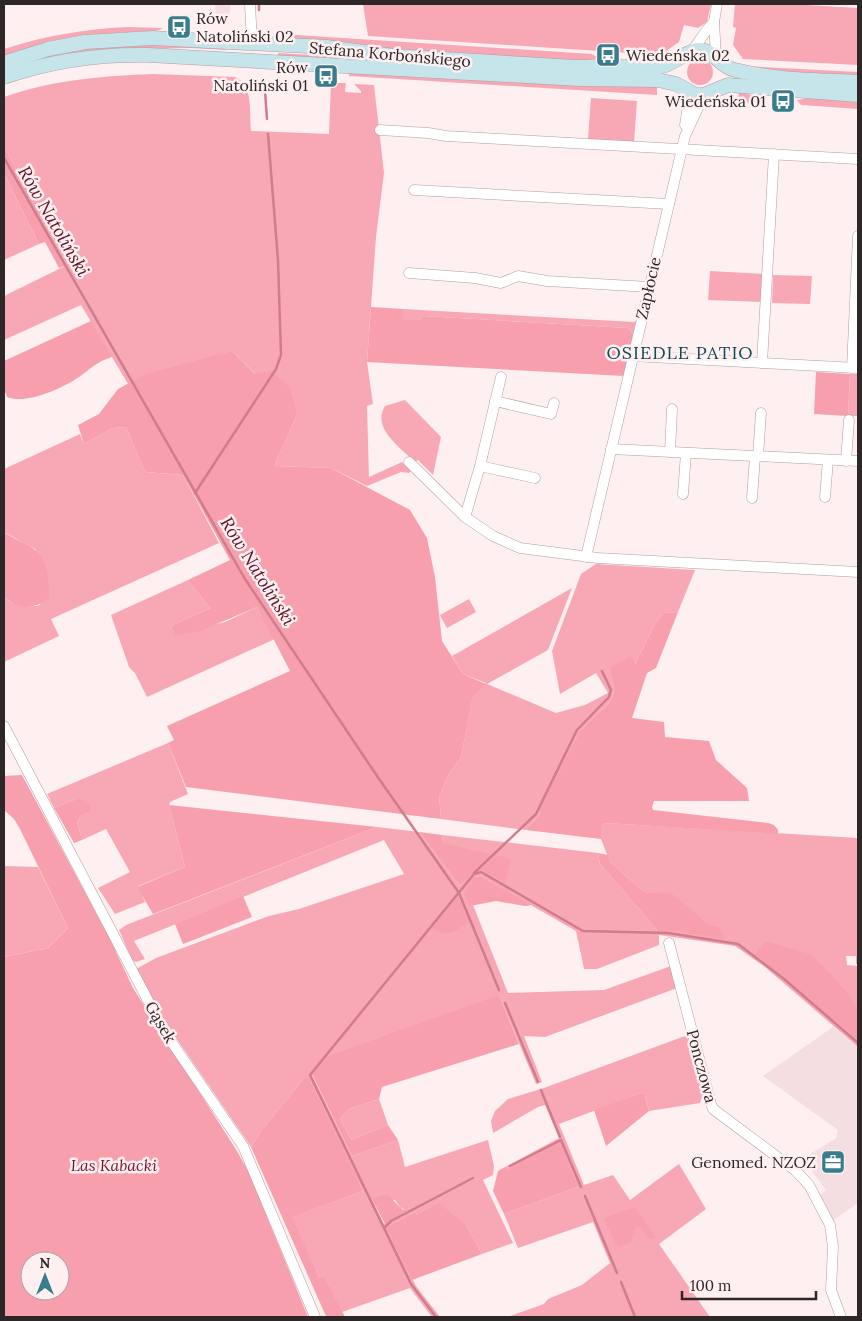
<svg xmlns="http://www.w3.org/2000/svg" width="862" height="1321" font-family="Lora,serif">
<rect width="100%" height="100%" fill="#feeff1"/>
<g fill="#f4dee1">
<path d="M 215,4 L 230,4 L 230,20 L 216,20 Z"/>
<path d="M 833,1027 L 858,1047 L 858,1203 L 832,1221 L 819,1196 L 826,1190 L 805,1162 L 809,1155 L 836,1138 L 838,1130 L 763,1076 Z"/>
</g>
<g fill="#f8a8b5" fill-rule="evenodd">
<path d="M 363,4 L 711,4 L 707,22 L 698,28 L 684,25 L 679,42 L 660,55 L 368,36 Z"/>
<path d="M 735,4 L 789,4 L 858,8 L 858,65 L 743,59 L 733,45 L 736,28 L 733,27 Z"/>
<path d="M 127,27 L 163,28 C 154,34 140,31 130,32 C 87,34 44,41 4,56 L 4,49 C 44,36 84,29 127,27 Z"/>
<path d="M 281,34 L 592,54 L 598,58 L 581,62 L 391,51 L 279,39 Z"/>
<path d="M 118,43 L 226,46 L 226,50 L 190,48 L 130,49 L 4,71 L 4,68 L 53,53 Z"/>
<path d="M 278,53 L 657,75 L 278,57 Z"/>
<circle cx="700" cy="72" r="13"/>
<path d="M 743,66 L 858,72 L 858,77 L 810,75 Z"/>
<path d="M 358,72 L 657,84 L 657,95 L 349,76 L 349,74 L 343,74 Z"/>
<path d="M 153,74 L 235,77 C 254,85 249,113 251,131 L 329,134 L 331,83 L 346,83 L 345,92 L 361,93 L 361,91 L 354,84 L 374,85 L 384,173 L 376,237 L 367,362 L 373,404 L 367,406 L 369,477 L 402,462 L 411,471 L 409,473 L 401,472 L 367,486 L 331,468 L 274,466 L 297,415 L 232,351 L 128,384 L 81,305 L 4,340 L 4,296 L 67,265 L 4,147 L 4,97 C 52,80 102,76 153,74 Z"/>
<path d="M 739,92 L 767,99 L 762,103 L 741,102 L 738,99 Z"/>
<path d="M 816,97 L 858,99 L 858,109 L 801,105 L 797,100 Z"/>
<path d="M 591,98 L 637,101 L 634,142 L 588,139 Z"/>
<path d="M 4,173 L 39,244 L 4,260 Z"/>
<path d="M 710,271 L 764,274 L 762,302 L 708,300 Z"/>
<path d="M 773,275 L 812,276 L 810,304 L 772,303 Z"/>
<path d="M 403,309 L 634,322 L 636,321 L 633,334 L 628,328 L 423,316 L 419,320 L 403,320 Z"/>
<path d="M 850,374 L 858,374 L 858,416 L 848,416 Z"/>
<path d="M 405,400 L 441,437 L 433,475 L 418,460 L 415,462 C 401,448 371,428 385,406 Z"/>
<path d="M 126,427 L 145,472 L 183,475 L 219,543 L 51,619 L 59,636 L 4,662 L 4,597 C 15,607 26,608 40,605 L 46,567 L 35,549 L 4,532 L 4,469 L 80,434 L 84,444 L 113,428 Z"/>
<path d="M 596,564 L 695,570 L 678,612 L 663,613 L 654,626 L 635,664 L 609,669 L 614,689 L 613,696 L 608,704 L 579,732 L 542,806 L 539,815 L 526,830 L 441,819 L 439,796 L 449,774 L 461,757 L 473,695 L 486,683 L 463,674 L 452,656 L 572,588 L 548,650 L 487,684 L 556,713 L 585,705 L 608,693 L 596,673 L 560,694 L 552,651 L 581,574 Z"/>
<path d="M 188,580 L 210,608 L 171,626 L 175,634 L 225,622 L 257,607 L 275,639 L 147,697 L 135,673 L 129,667 L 111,615 Z"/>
<path d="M 469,599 L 476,612 L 447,628 L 440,615 Z"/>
<path d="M 168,743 L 188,794 L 170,802 L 169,805 L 185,867 L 138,886 L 145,902 L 115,914 L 98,888 L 130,872 L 106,829 L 82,840 L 77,822 L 82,815 L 76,799 L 54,808 L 47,794 Z"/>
<path d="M 605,823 L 858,838 L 858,964 L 856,964 L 856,956 L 846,956 L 847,965 L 858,966 L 858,1007 L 813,955 L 755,953 L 858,1041 L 858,1047 L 765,967 L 735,946 L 659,935 L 659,945 L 597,969 L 584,969 L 576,931 L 480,876 L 474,877 L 470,906 L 473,905 L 508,993 L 604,990 L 671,966 L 677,988 L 545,1037 L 524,1036 L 542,1082 L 536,1084 L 499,995 L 312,1075 L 352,1156 L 398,1140 L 405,1167 L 488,1140 L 494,1166 L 493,1175 L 483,1180 L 513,1243 L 482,1254 L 466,1225 L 417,1215 L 415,1212 L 387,1228 L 416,1286 L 440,1317 L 432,1317 L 410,1288 L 342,1312 L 324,1275 L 319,1277 L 291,1217 L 363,1191 L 305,1077 L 261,1131 L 251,1147 L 161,1016 L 136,969 L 156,958 L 269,916 L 299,909 L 404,874 L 384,840 L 134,941 L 145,959 L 136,962 L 132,960 L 119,930 L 126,925 L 377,827 L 419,832 L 460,886 L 474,870 L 443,843 L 442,835 L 598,853 L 600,864 L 658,931 L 675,931 L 710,925 L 672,895 L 644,892 L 610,862 L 601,839 L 601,827 ZM 372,1199 L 395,1200 L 400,1207 L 406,1211 L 384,1224 Z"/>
<path d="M 4,866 L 38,867 L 68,928 L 48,948 L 4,957 Z"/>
<path d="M 685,1036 L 690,1038 L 704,1092 L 700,1103 L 649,1111 L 644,1092 L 559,1124 L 584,1185 L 613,1175 L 630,1200 L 679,1164 L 706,1209 L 659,1244 L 710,1317 L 507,1317 L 544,1304 L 548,1299 L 582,1285 L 610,1263 L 593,1222 L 518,1248 L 504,1214 L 578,1187 L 507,1170 L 505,1167 L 559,1138 L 545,1105 L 538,1107 L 493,1133 L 491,1121 L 495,1111 L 508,1099 L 544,1088 Z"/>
<path d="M 379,1099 L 388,1125 L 351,1140 L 340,1119 L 349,1109 Z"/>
</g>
<g fill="#f79fad" fill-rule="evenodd">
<path d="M 4,147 L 67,265 L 59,268 L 45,242 L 39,244 L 4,173 Z"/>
<path d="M 371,307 L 403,309 L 403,320 L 419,320 L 423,316 L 628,328 L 633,334 L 624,376 L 367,362 Z"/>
<path d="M 91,321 L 112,357 C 96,362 92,368 79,377 C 63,388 26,405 7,397 L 4,389 L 4,361 Z"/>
<path d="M 232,351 L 255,374 L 271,371 L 290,388 L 297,415 L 274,466 L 331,468 L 410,510 L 427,538 L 435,577 L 442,641 L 463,674 L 486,684 L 473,696 L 461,757 L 449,774 L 439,796 L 441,819 L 186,787 L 168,743 L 174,740 L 167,726 L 290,671 L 257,607 L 200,631 L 175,635 L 171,626 L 210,608 L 188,580 L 230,560 L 183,475 L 145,472 L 126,427 L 113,428 L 84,444 L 78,425 L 99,414 L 118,389 L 146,374 Z"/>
<path d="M 816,372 L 850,374 L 848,416 L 814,414 Z"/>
<path d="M 4,532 C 13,539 28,543 35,550 C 49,562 49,581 49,598 C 34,610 18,610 4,597 Z"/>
<path d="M 678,612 L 656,668 L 647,673 L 632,718 L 664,722 L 665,737 L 709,741 L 716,760 L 747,788 L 749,801 L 654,801 L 652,807 L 653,810 L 768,823 L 774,825 L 778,830 L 778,834 L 605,823 L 601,827 L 601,839 L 526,830 L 539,815 L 541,806 L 579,732 L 608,704 L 613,696 L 614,689 L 609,669 L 630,656 L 635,664 L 654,626 L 663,613 Z"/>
<path d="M 22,775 L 109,937 L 133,988 L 237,1151 L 249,1173 L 308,1317 L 4,1317 L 4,957 L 48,948 L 68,928 L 20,829 L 14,819 L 4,810 L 4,776 ZM 30,1261 L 60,1261 L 60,1291 L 30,1291 Z"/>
<path d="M 76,799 L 87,801 L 91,810 L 82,815 L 77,822 L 82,840 L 74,843 L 54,808 Z"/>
<path d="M 169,805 L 377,827 L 153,914 L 137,887 L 185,867 Z"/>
<path d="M 419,832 L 442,835 L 443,843 L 490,854 L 460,886 Z"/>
<path d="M 598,853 L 608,855 L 610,862 L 644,892 L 672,894 L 710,925 L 719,927 L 724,939 L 675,931 L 658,931 L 600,864 Z"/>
<path d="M 496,855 L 511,859 L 505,883 L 481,870 Z"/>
<path d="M 480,876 L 532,905 L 525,906 L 496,901 L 470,906 L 464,894 L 474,877 Z"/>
<path d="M 243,896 L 252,917 L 183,944 L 175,924 Z"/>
<path d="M 458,897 L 469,921 L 456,931 L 444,934 L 432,928 Z"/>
<path d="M 766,941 L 813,955 L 838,982 L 858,1007 L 858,1041 L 755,954 Z"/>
<path d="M 499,995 L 519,1044 L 382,1087 L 379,1099 L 349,1109 L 340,1119 L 351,1140 L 388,1125 L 398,1140 L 352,1156 L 312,1074 L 328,1056 Z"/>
<path d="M 305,1077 L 309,1079 L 363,1191 L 292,1217 L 319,1277 L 324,1275 L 345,1317 L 327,1317 L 325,1314 L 251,1147 L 261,1131 Z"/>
<path d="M 644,1092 L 649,1111 L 606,1146 L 594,1110 Z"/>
<path d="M 560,1142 L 578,1187 L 504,1214 L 493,1191 L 498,1171 L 505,1167 L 507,1170 Z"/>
<path d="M 387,1194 L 403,1210 L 408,1210 L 385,1224 L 372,1199 Z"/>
<path d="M 439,1203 L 466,1225 L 482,1254 L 412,1280 L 386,1228 L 415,1212 L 417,1215 Z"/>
<path d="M 635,1207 L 656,1238 L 649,1239 L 640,1227 L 636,1227 L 631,1242 L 620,1247 L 616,1244 L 604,1218 Z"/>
</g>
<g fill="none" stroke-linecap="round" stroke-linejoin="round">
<g stroke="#d07c8b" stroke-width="2.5">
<path d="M 259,4 L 259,10"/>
<path d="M 265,91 L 267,119"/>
<path d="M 4,158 L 245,579 L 377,776 L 459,893 L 499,990"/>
<path d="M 195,493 L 276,369 L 281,355 L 278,260 L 268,134"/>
<path d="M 474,873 L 536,814 L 577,730 L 609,697 L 611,690 L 602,671"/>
<path d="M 505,1003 L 538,1082"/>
<path d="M 541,1090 L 560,1137"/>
<path d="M 510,1166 L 561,1140 L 581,1187"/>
<path d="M 585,1196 L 617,1273"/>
<path d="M 384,1228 L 391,1221 L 473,1178"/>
<path d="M 621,1282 L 635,1317"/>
<path d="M 436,1317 L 411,1284 L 310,1075 L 474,874 L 481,872 L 583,931 L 668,933 L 738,944 L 784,979 L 858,1043"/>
</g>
<defs>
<g id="street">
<path d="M 250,4 L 252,43"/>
<path d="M 691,52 C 700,42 704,31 714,22"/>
<path d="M 716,57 L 714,22 L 717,4"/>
<path d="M 685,125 L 690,93"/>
<path d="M 380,130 L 428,133 L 446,136 L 858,159"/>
<path d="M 414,190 L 669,204"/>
<path d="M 409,273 L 475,278 L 501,283 L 518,276 L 547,281 L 649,287"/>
<path d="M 632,356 L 858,368"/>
<path d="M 762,363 L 774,154"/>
<path d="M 852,368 L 858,236"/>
<path d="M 495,401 L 551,414 L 554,403"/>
<path d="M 611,449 L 858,461"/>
<path d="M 670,452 L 672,409"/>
<path d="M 758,456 L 761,413"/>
<path d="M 846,461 L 849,420"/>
<path d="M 409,462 L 465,517 L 493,536 L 520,548 L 598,558 L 858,572"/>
<path d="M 480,466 L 535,478"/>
<path d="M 683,494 L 686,453"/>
<path d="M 825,497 L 828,460"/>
<path d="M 752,498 L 755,456"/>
<path d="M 465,517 L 480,466 L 501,377"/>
<path d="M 586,557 L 685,136 L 704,95"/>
<path d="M 4,726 L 164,1031 L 243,1146 L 315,1317"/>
<path d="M 669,943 L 711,1104 L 713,1109 L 796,1171 L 809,1185 L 830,1225 L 833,1247 L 831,1290 L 841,1317"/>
</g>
<g id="secondary">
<path d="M 4,63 L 48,49 L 85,42 L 152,38 L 326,47 L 394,56 L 574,67 L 660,67 C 674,64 685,51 699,50 C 714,50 720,67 735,70 C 774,80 818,80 858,82"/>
<path d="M 4,77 C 50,61 99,54 148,55 L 579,79 L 658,80 L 676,84 L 696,95 L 704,95 L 728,85 L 858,95"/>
</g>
</defs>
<use href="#street" stroke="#af9ea0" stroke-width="11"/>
<use href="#secondary" stroke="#af9ea0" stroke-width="15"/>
<use href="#street" stroke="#fff" stroke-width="10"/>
<use href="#secondary" stroke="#c5e5eb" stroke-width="14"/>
</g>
<defs>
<symbol id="bus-square" viewBox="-11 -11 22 22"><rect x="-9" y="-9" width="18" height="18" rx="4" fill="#397d8c" stroke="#feeff1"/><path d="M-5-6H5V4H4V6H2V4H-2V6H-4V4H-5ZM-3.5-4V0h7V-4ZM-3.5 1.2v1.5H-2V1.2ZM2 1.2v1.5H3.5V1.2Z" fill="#fff"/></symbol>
<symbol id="office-square" viewBox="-11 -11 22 22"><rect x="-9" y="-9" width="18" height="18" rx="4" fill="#397d8c" stroke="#feeff1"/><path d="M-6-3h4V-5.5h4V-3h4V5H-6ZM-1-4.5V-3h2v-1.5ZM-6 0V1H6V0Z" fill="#fff"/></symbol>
</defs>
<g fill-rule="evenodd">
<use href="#bus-square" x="165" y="13" width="28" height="28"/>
<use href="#bus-square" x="594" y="41" width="28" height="28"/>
<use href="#bus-square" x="312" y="62" width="28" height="28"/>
<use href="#bus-square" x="769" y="87" width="28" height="28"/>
<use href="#office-square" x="819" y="1148" width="28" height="28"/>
</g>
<g text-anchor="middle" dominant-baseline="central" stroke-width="5" stroke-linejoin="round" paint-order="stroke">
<g font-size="16" fill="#2d2727" stroke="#feeff1" text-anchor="end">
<text x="196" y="18" text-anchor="start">Rów<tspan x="196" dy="18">Natoliński 02</tspan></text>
<text x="626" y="55" text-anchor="start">Wiedeńska 02</text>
<text x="308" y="67">Rów<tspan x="308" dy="18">Natoliński 01</tspan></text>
<text x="766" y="101">Wiedeńska 01</text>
<text x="816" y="1162">Genomed. NZOZ</text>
</g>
<g font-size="16" fill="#2d2727" stroke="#feeff1">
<text transform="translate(390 54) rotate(5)">Stefana Korbońskiego</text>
<text transform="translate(648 288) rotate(-77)">Zapłocie</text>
<text transform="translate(161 1022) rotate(60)">Gąsek</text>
<text transform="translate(702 1066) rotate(75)">Ponczowa</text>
</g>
<g font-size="16" font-style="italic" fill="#771132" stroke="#feeff1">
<text x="114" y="1165">Las Kabacki</text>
</g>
<g font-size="18" font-style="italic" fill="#5e1228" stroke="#feeff1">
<text transform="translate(54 221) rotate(60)">Rów Natoliński</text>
<text transform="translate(258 571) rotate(58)">Rów Natoliński</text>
</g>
<g font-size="18" letter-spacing="1" fill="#124b57" stroke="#feeff1">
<text x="680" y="352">OSIEDLE PATIO</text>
</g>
</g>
<rect width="862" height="1321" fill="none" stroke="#2d2727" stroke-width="10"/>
<g transform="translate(45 1276)"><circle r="24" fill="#feeff1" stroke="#aa9fa0"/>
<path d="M0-4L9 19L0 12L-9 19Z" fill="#397d8c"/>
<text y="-8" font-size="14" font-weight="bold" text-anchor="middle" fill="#2d2727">N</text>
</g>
<path d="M682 1291v8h134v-8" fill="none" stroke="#2d2727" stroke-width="2.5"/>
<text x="690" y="1291" font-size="15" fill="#2d2727" stroke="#feeff1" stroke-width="4" paint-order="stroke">100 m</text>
</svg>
